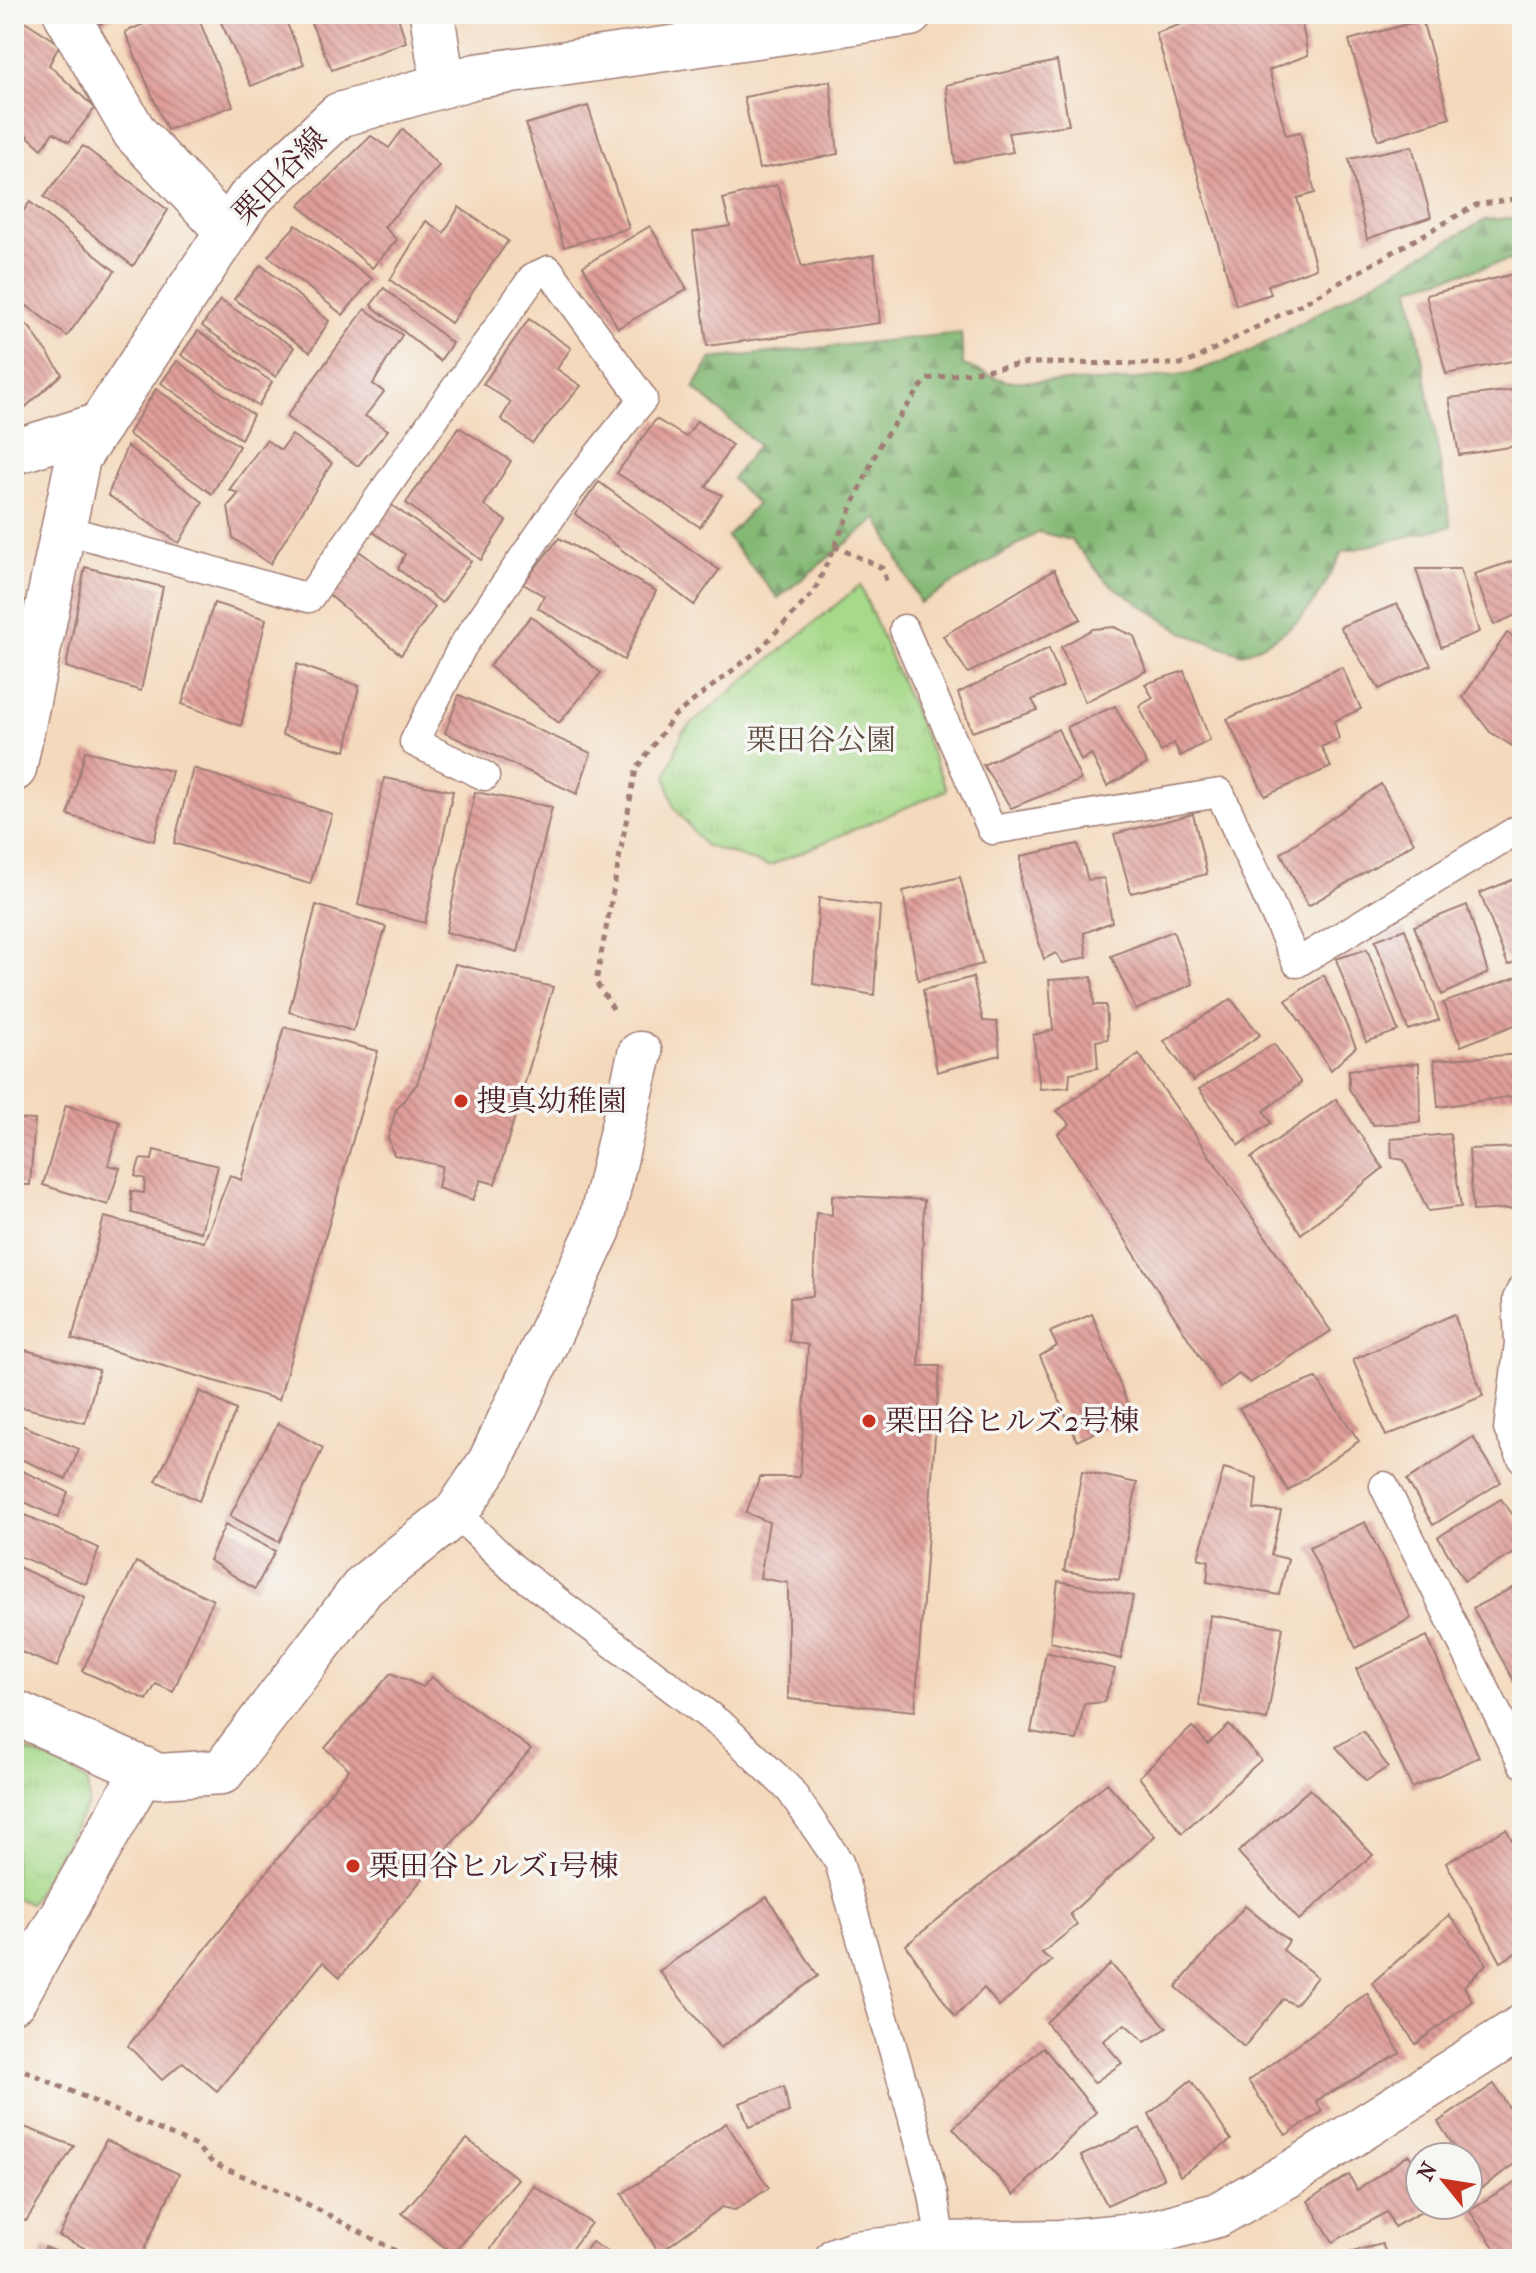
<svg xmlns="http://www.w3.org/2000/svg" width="1536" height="2273" font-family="'IM FELL French Canon','Noto Serif JP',serif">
<defs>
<pattern id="forest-firs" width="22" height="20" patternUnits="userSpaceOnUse" patternTransform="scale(2)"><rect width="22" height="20" fill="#84b975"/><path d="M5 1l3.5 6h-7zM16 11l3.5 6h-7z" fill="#6e9660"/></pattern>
<pattern id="park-tufts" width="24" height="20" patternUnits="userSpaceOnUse" patternTransform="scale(2)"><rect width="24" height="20" fill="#a6d989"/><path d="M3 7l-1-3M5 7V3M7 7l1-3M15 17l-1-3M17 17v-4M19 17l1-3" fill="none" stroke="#90ba76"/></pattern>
<pattern id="building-back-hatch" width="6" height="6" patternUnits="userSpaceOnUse" patternTransform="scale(2)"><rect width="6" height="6" fill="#df9e99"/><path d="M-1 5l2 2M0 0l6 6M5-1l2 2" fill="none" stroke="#b7807d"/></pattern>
</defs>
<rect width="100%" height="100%" fill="#f6f6f2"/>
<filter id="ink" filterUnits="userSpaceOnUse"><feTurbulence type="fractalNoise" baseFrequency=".0125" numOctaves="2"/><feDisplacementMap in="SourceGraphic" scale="16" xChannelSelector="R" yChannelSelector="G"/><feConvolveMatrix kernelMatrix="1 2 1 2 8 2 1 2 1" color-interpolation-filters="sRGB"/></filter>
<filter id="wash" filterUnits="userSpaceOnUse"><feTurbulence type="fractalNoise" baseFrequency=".006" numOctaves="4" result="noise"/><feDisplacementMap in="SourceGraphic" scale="32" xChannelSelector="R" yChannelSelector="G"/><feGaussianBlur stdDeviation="1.8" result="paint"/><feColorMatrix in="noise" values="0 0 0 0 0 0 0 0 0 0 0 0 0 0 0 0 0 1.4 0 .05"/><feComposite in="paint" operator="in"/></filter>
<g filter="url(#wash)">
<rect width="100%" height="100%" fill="#f4d9bc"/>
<path fill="url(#forest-firs)" stroke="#676c50" stroke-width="2" d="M 1522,217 L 1522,257 L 1410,287 L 1451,526 L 1342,552 C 1313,608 1303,628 1242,654 L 1184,633 L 1108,583 L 1071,540 L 1039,532 L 920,603 L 878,518 L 778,598 L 727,537 L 757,504 L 732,479 L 758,445 L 694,388 L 711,359 L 961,333 L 963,365 L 1005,381 L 1111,382 L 1187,374 L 1243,355 L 1485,220 Z"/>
<g fill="url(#park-tufts)" stroke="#787c5a" stroke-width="2">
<path d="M 860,585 L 947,790 L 769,866 L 704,845 L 674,807 L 666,776 L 683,731 Z"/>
<path d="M 14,1745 L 69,1768 L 87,1782 L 89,1803 L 30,1903 L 14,1898 Z"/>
</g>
<g id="blocks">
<g fill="url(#building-back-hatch)">
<path d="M 14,14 L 60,44 L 49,65 L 95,108 L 69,142 L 53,132 L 42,149 L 24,133 L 14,145 Z"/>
<path d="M 93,14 L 120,14 L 98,25 Z"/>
<path d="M 167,14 L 197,14 L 233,106 L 167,130 L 125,32 Z"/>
<path d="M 217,14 L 283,14 L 304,64 L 251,86 Z"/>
<path d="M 307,14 L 397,14 L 406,42 L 332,70 Z"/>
<path d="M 1211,14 L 1238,14 L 1241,20 L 1262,14 L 1300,14 L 1308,55 L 1269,70 L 1286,135 L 1300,132 L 1315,193 L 1297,198 L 1316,268 L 1268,285 L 1271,294 L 1236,305 L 1156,33 Z"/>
<path d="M 1422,20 L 1450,118 L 1378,140 L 1349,40 Z"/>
<path d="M 1057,61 L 1069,125 L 1008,133 L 1013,152 L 955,163 L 946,85 Z"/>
<path d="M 830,81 L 838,154 L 759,169 L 744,97 Z"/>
<path d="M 588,106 L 629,228 L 564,247 L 526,124 Z"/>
<path d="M 403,129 L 439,166 L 384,227 L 397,240 L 372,268 L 299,206 L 371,136 L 389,148 Z"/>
<path d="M 83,146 L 168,210 L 133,266 L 44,197 Z"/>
<path d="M 1412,146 L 1431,217 L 1367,239 L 1349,159 Z"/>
<path d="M 777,185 L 802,267 L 874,255 L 880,323 L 707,346 L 693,232 L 730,226 L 723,199 Z"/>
<path d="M 30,202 L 115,271 L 67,336 L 14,296 L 14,223 Z"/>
<path d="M 459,207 L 508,241 L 451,323 L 390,280 L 426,221 L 444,233 Z"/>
<path d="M 296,225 L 372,279 L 343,315 L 268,256 Z"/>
<path d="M 650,226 L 687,289 L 618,328 L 583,266 Z"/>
<path d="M 261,265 L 329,321 L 310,352 L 234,299 Z"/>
<path d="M 1522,272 L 1522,359 L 1446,374 L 1426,295 Z"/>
<path d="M 384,288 L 452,343 L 440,361 L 371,305 Z"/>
<path d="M 220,300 L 294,347 L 276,377 L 202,326 Z"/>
<path d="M 365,309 L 402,335 L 373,384 L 384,392 L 365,416 L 388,430 L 358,466 L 286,417 Z"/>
<path d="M 14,313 L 30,328 L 62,374 L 20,412 L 14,406 Z"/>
<path d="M 529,319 L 571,348 L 557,369 L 581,386 L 532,443 L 501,419 L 511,402 L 483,384 Z"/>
<path d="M 198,331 L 272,382 L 258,406 L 181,355 Z"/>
<path d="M 177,361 L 253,415 L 241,439 L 161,383 Z"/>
<path d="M 156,389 L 239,446 L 212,494 L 128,434 Z"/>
<path d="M 1522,389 L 1522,445 L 1459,455 L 1449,398 Z"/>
<path d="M 656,419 L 686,437 L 697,421 L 732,445 L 706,487 L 722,495 L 700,527 L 617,473 Z"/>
<path d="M 459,427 L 511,461 L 484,505 L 506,521 L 481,560 L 406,503 Z"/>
<path d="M 292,435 L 332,463 L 270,564 L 233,538 L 228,506 L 239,493 L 229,490 L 266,440 L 281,450 Z"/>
<path d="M 127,446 L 203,502 L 179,543 L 108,495 Z"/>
<path d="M 599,482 L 719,570 L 694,605 L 575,514 Z"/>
<path d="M 390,504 L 471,561 L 442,603 L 398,569 L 405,554 L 370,530 Z"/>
<path d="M 559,538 L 656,591 L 624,660 L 538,608 L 544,596 L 523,584 Z"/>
<path d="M 359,551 L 435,607 L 401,655 L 327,593 Z"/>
<path d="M 1522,558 L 1522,612 L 1494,625 L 1474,574 Z"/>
<path d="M 85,567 L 163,587 L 141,691 L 66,667 Z"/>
<path d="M 1416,569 L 1460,569 L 1479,632 L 1441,647 Z"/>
<path d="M 1054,570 L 1081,619 L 968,673 L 943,636 Z"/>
<path d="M 214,603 L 266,619 L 241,726 L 182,704 Z"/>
<path d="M 1397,604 L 1431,665 L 1379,689 L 1340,627 Z"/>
<path d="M 531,616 L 601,673 L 559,723 L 489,666 Z"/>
<path d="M 1114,627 L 1134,636 L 1146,671 L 1085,702 L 1061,647 L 1093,629 Z"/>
<path d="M 1507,633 L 1522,642 L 1522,752 L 1490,732 L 1463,697 Z"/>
<path d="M 1049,648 L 1063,686 L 1032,700 L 1038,710 L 972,732 L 958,693 Z"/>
<path d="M 297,664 L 359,686 L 346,751 L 282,735 Z"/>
<path d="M 1342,667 L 1361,709 L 1334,721 L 1339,739 L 1321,747 L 1331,767 L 1265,796 L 1227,719 Z"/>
<path d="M 1184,671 L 1210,740 L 1180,756 L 1174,743 L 1161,752 L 1139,706 L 1153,698 L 1145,684 Z"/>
<path d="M 459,695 L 591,753 L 577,794 L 445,733 Z"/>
<path d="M 1115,706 L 1147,764 L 1107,786 L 1091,754 L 1081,761 L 1067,727 Z"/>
<path d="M 1058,729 L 1081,780 L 1011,808 L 983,765 Z"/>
<path d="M 85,751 L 172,771 L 154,841 L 68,815 Z"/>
<path d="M 193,768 L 332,814 L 310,884 L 174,843 Z"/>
<path d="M 384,778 L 453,791 L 425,923 L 358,905 Z"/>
<path d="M 1381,784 L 1414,843 L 1308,906 L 1281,853 Z"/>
<path d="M 475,792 L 552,807 L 518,952 L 446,932 Z"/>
<path d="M 1193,814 L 1207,874 L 1131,893 L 1114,834 Z"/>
<path d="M 1078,844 L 1088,880 L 1104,878 L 1112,922 L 1084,933 L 1087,957 L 1063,963 L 1056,953 L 1044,959 L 1021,884 L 1021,856 Z"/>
<path d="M 1522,876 L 1522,960 L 1508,965 L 1480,893 Z"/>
<path d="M 960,877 L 983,964 L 918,980 L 903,891 Z"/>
<path d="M 819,898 L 880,906 L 874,995 L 813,984 Z"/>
<path d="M 316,905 L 386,927 L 353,1031 L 289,1012 Z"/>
<path d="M 1467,905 L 1488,973 L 1442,995 L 1414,926 Z"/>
<path d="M 1405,929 L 1439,1020 L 1408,1030 L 1375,940 Z"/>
<path d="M 1173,931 L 1193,984 L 1136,1010 L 1111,956 Z"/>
<path d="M 1367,949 L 1398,1031 L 1366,1042 L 1336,959 Z"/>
<path d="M 455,964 L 553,987 L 495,1184 L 481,1180 L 473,1200 L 438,1188 L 442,1166 L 394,1155 L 388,1138 L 396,1110 L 417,1084 Z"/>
<path d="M 1324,975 L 1356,1047 L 1331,1070 L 1286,1000 Z"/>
<path d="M 1522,975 L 1522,1022 L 1461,1046 L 1443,1003 Z"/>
<path d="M 973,977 L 983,1021 L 997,1022 L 1000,1055 L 937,1072 L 923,990 Z"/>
<path d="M 1092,977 L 1094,1005 L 1106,1005 L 1108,1039 L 1096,1041 L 1098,1068 L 1070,1073 L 1069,1087 L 1040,1089 L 1033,1035 L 1053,1030 L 1049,980 Z"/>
<path d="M 1231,999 L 1260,1035 L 1193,1081 L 1164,1041 Z"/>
<path d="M 284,1027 L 378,1051 L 279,1400 L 72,1339 L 104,1217 L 204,1242 L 230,1175 L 241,1180 Z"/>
<path d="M 1274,1044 L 1301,1083 L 1264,1111 L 1271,1123 L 1239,1145 L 1199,1089 Z"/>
<path d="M 1139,1054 L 1331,1331 L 1250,1383 L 1239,1374 L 1220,1388 L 1058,1134 L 1070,1124 L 1057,1111 Z"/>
<path d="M 1522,1054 L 1522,1095 L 1438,1107 L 1434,1060 Z"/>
<path d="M 1419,1063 L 1420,1122 L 1373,1125 L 1349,1089 L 1349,1070 Z"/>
<path d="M 1336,1099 L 1383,1168 L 1301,1234 L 1251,1158 Z"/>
<path d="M 66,1105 L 120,1122 L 108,1165 L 120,1168 L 108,1205 L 43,1185 Z"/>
<path d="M 14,1119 L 35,1120 L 30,1185 L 14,1185 Z"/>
<path d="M 1450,1134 L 1461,1207 L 1428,1211 L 1404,1160 L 1392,1158 L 1391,1139 Z"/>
<path d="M 1522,1147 L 1522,1208 L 1473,1211 L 1469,1149 Z"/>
<path d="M 154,1150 L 218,1166 L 201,1232 L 132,1213 L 131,1191 L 144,1193 L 145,1179 L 135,1176 L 140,1159 L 152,1160 Z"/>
<path d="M 832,1195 L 924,1200 L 919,1366 L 940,1366 L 915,1711 L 788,1699 L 788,1583 L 760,1578 L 769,1522 L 746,1513 L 760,1477 L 800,1477 L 808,1345 L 789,1341 L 790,1298 L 813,1296 L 816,1213 L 832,1215 Z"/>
<path d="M 1092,1314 L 1132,1415 L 1077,1441 L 1040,1356 L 1057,1346 L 1050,1332 Z"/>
<path d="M 1454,1314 L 1483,1396 L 1386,1436 L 1353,1360 Z"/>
<path d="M 14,1347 L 99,1370 L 85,1423 L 14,1405 Z"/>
<path d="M 1316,1378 L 1359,1441 L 1288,1491 L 1239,1408 Z"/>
<path d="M 200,1391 L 236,1410 L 199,1501 L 156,1481 Z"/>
<path d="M 14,1422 L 79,1449 L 66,1479 L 14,1456 Z"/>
<path d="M 278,1423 L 323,1448 L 279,1542 L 230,1516 Z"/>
<path d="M 1473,1437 L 1501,1482 L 1433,1525 L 1407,1480 Z"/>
<path d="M 14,1467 L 68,1492 L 58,1518 L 14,1497 Z"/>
<path d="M 1224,1468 L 1257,1478 L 1254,1509 L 1281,1511 L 1271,1555 L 1288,1559 L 1279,1595 L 1207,1582 L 1209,1561 L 1198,1558 Z"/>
<path d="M 1082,1471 L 1137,1483 L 1119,1580 L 1064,1571 Z"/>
<path d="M 1501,1499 L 1522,1527 L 1522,1549 L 1464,1581 L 1438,1537 Z"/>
<path d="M 14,1510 L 99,1548 L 86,1584 L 14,1554 Z"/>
<path d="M 1365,1522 L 1411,1618 L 1356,1648 L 1309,1547 Z"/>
<path d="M 225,1525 L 275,1551 L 255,1589 L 209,1560 Z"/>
<path d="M 136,1562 L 213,1600 L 173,1692 L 156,1684 L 147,1700 L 82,1671 Z"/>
<path d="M 14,1565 L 85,1597 L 57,1667 L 14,1649 Z"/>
<path d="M 1058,1581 L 1133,1596 L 1121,1659 L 1050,1642 Z"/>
<path d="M 1522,1583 L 1522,1679 L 1515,1683 L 1473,1608 Z"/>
<path d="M 1210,1615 L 1283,1627 L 1267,1720 L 1199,1706 Z"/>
<path d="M 1427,1636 L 1479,1757 L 1412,1788 L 1356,1669 Z"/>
<path d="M 1046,1652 L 1115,1669 L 1104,1702 L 1084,1704 L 1077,1740 L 1031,1732 Z"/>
<path d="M 391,1673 L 423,1687 L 431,1677 L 531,1749 L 340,1977 L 323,1962 L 217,2091 L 183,2062 L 162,2080 L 128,2046 L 349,1769 L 325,1748 Z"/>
<path d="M 1229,1725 L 1261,1760 L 1182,1833 L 1139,1777 L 1192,1727 L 1208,1744 Z"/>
<path d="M 1363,1731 L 1388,1767 L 1366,1781 L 1336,1747 Z"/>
<path d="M 1107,1783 L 1155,1836 L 1070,1914 L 1077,1925 L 1042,1953 L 1052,1961 L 999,2006 L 984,1988 L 955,2017 L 906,1945 Z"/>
<path d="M 1310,1789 L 1373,1855 L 1299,1920 L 1238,1852 Z"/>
<path d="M 1506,1829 L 1522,1858 L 1522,1949 L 1501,1962 L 1446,1863 Z"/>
<path d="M 767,1897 L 818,1976 L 720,2048 L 659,1971 Z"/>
<path d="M 1245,1906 L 1289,1941 L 1283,1950 L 1317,1977 L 1295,2005 L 1283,1999 L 1244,2047 L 1176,1987 Z"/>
<path d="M 1449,1915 L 1487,1964 L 1464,1986 L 1472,2001 L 1416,2044 L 1372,1983 Z"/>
<path d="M 1111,1964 L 1167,2028 L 1145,2042 L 1125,2024 L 1103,2041 L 1122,2063 L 1094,2083 L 1046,2022 Z"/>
<path d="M 1367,1993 L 1400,2053 L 1316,2101 L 1322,2112 L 1286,2135 L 1248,2081 Z"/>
<path d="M 1043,2047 L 1096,2112 L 1014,2195 L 953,2128 Z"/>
<path d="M 1191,2080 L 1231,2140 L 1180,2176 L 1149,2114 Z"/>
<path d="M 1494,2084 L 1522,2128 L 1522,2158 L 1482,2188 L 1468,2167 L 1468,2157 L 1461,2157 L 1438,2122 Z"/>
<path d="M 784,2086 L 789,2112 L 749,2127 L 740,2103 Z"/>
<path d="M 14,2123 L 74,2146 L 26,2221 L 14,2217 Z"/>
<path d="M 726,2123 L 769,2188 L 735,2210 L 722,2207 L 659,2253 L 622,2194 Z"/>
<path d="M 1140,2128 L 1164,2179 L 1107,2205 L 1081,2156 Z"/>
<path d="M 467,2139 L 518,2179 L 453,2254 L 402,2213 Z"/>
<path d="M 106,2140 L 179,2174 L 140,2259 L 108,2259 L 59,2236 Z"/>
<path d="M 1409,2155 L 1420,2173 L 1420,2205 L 1434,2205 L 1394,2227 L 1387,2212 L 1333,2242 L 1308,2201 L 1349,2175 L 1357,2190 Z"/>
<path d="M 1522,2178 L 1522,2259 L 1502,2259 L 1469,2210 Z"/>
<path d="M 534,2186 L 591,2223 L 564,2259 L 484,2259 Z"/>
<path d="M 592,2242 L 620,2259 L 579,2259 Z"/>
<path d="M 1382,2244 L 1389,2259 L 1336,2259 L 1335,2256 Z"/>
<path d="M 45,2247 L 74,2259 L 40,2259 Z"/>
</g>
</g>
</g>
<g filter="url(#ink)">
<use href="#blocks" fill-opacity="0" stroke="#9f7c74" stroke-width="2"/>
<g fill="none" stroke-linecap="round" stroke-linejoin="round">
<defs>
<g id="lane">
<path d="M 63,529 L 309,598 L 533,277 L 549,270 L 643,399 L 569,491 L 462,647 L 414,742 L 485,776"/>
<path d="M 904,629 L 992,830 L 1220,793 L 1297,963 L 1522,827"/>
<path d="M 1522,1288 L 1517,1299 L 1519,1343 L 1508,1429 L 1522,1458"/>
<path d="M 1384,1486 L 1522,1763"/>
<path d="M 456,1513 L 513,1568 L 724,1727 L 790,1790 L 839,1862 L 912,2115 L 933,2194 L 941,2244"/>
</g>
<g id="street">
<path d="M 66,14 L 135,133 L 227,231"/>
<path d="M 432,14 L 443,85"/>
<path d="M 14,452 L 100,425"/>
<path d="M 14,769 L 78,458 L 249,199 L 339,115 L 476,76 L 910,14"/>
<path d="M 14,1712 L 158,1776 L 222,1772 L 364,1586 L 456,1513 L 490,1462 L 599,1229 L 640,1054"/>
<path d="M 14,2000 L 144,1769"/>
<path d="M 837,2259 L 855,2253 L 941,2244 L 1060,2242 L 1147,2234 L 1217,2215 L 1292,2173 L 1522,2027"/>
</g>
</defs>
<use href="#lane" stroke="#9f7c74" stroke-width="31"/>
<use href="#street" stroke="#9f7c74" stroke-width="47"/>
<g stroke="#9f7c74" stroke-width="5" stroke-dasharray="6 6" stroke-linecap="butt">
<path d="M 834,546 L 882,568 L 888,586"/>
<path d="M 613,1009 L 596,982 L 636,769 L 674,716 L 760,649 L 814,592 L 881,442 L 927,379 L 1029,363 L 1185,364 L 1309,300 L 1476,205 L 1522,198"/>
<path d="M 14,2066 L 196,2146 L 214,2164 L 294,2197 L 411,2259"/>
</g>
<use href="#lane" stroke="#fff" stroke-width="28"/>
<use href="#street" stroke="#fff" stroke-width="44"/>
</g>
</g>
<g fill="#c8321e" stroke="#f6f6f2" stroke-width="3">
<circle cx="461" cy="1101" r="8"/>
<circle cx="869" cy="1421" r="8"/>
<circle cx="353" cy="1866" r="8"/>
</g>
<g text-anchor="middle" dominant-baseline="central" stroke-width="7" stroke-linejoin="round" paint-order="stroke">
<g font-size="30" fill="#4a1f2b" stroke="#f6f6f2">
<text transform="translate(280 176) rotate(-46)">栗田谷線</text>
</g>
<g font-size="30" fill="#614e42" stroke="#f6f6f2">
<text x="821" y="740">栗田谷公園</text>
</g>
<g font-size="30" fill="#4a1f2b" stroke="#f6f6f2" text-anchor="start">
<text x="477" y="1101">捜真幼稚園</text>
<text x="885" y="1421">栗田谷ヒルズ2号棟</text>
<text x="369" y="1866">栗田谷ヒルズ1号棟</text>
</g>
</g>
<rect width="1536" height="2273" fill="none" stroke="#f6f6f2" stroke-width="48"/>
<g transform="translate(1444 2181) rotate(300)"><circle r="38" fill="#f6f6f2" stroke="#b1a0a2" stroke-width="2"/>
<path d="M0-6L14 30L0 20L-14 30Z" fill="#c8321e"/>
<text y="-12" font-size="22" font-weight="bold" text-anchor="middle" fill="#4a1f2b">N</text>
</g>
</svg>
